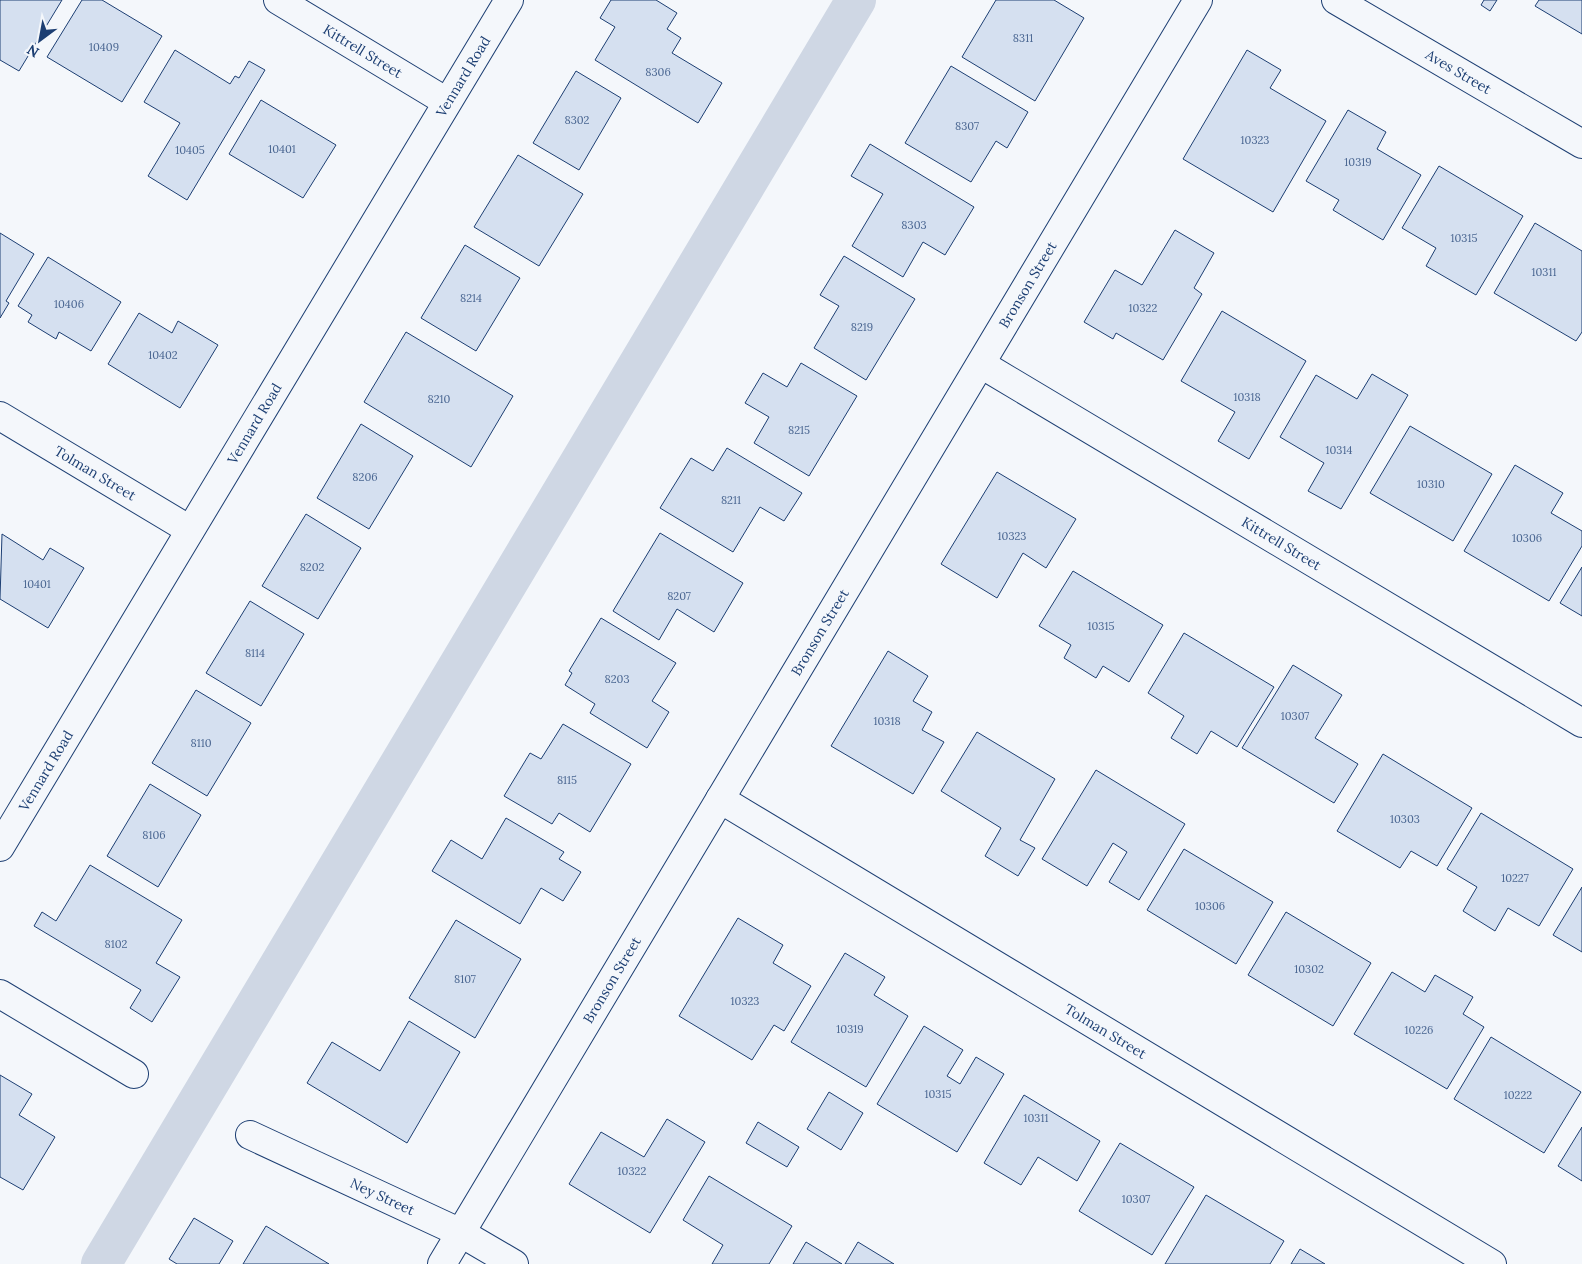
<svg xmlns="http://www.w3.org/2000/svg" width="1582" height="1264" font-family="Lora,serif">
<rect width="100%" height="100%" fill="#f4f7fb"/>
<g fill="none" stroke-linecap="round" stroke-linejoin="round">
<path stroke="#cfd7e4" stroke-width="40" d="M 101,1264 L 856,0"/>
</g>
<g fill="#d5e0f0" stroke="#1d3f73">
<path d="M 0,0 L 62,0 L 19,71 L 0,60 Z"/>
<path d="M 82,0 L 102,0 L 162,36 L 122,102 L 47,57 Z"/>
<path d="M 611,0 L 656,0 L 677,13 L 667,29 L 681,38 L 672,53 L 722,83 L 698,123 L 595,60 L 615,27 L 600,18 Z"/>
<path d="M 996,0 L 1054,0 L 1084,18 L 1035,101 L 962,57 Z"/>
<path d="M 1484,0 L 1497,0 L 1490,11 L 1481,5 Z"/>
<path d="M 1539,0 L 1582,0 L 1582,34 L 1535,6 Z"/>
<path d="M 175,50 L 230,84 L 235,76 L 239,78 L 249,61 L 265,70 L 187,200 L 148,176 L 180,123 L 144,102 Z"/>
<path d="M 1247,50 L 1281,70 L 1270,88 L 1326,121 L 1273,212 L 1183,159 Z"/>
<path d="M 951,66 L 1028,112 L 1007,148 L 996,141 L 971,182 L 905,143 Z"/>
<path d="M 576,71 L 621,98 L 579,170 L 533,143 Z"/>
<path d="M 261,100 L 336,145 L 303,198 L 229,154 Z"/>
<path d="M 1348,110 L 1386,132 L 1377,149 L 1421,175 L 1383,240 L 1333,210 L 1339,200 L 1306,181 Z"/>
<path d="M 870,144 L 974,207 L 945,255 L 923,242 L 903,277 L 852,246 L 883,194 L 851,176 Z"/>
<path d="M 518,155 L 583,194 L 539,266 L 474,227 Z"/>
<path d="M 1439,166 L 1523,216 L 1476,295 L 1426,266 L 1436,248 L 1402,228 Z"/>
<path d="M 1535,223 L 1582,251 L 1582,332 L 1576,341 L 1494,293 Z"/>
<path d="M 1175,230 L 1214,253 L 1194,288 L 1202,294 L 1163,360 L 1116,333 L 1113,339 L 1084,322 L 1115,270 L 1142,285 Z"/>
<path d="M 0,233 L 34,254 L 6,301 L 9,303 L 0,318 Z"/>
<path d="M 465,245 L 520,278 L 476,351 L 421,318 Z"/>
<path d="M 844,256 L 915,299 L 866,380 L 814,348 L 839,306 L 820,295 Z"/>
<path d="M 48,257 L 121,302 L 91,351 L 59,332 L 56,339 L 28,322 L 32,315 L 18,306 Z"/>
<path d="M 1222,311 L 1306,361 L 1249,459 L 1218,441 L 1235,412 L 1181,381 Z"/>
<path d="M 139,313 L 172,333 L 178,321 L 218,345 L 180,408 L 108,364 Z"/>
<path d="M 406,332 L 513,396 L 471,467 L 364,402 Z"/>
<path d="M 801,363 L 857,396 L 809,476 L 754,443 L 769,417 L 745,403 L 763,373 L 787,387 Z"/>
<path d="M 1372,374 L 1408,395 L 1341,509 L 1308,491 L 1324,463 L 1280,437 L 1316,375 L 1357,399 Z"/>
<path d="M 361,424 L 413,456 L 369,529 L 317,498 Z"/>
<path d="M 1410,426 L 1492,474 L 1453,541 L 1370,493 Z"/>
<path d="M 727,448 L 802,493 L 784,521 L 760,507 L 733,552 L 660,508 L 691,458 L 713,471 Z"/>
<path d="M 1515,465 L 1563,493 L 1551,513 L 1582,531 L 1582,546 L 1549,601 L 1464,551 Z"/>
<path d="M 997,472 L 1076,519 L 1046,568 L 1023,553 L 997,598 L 941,564 Z"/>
<path d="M 306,514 L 361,548 L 318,619 L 262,586 Z"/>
<path d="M 660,533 L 743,583 L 714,632 L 677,609 L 659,640 L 613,611 Z"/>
<path d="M 2,534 L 43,560 L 50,548 L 84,568 L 48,628 L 0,599 Z"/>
<path d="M 1582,567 L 1582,616 L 1560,603 Z"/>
<path d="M 1073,571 L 1163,625 L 1129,682 L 1103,666 L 1096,678 L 1064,658 L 1071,645 L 1039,626 Z"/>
<path d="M 250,601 L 304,634 L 261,706 L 206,673 Z"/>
<path d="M 601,618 L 676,663 L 652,701 L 669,712 L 647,748 L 590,713 L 595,704 L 565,685 L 572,673 L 569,671 Z"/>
<path d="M 1184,633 L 1274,687 L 1237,747 L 1211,731 L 1197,754 L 1171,738 L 1184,716 L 1148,693 Z"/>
<path d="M 888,651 L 928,676 L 913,701 L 932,712 L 922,730 L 944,742 L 913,794 L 831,746 Z"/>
<path d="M 1293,665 L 1342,695 L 1315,738 L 1358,764 L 1334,803 L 1242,748 Z"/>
<path d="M 196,690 L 251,723 L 207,796 L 152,763 Z"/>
<path d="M 563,724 L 631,764 L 590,832 L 559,813 L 552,824 L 504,796 L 530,753 L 541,759 Z"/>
<path d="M 977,732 L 1055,779 L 1020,840 L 1035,848 L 1018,876 L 985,856 L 1001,828 L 941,791 Z"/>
<path d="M 1383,754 L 1472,808 L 1437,866 L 1411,851 L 1400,868 L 1337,831 Z"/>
<path d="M 1096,770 L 1185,824 L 1139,900 L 1109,882 L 1127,852 L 1113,843 L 1087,886 L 1042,859 Z"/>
<path d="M 150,784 L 201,815 L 158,887 L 107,856 Z"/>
<path d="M 1481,813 L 1573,869 L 1539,926 L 1508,908 L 1495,931 L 1463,911 L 1477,887 L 1447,869 Z"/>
<path d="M 506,818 L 564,852 L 559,859 L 581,872 L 563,901 L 541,888 L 520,924 L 432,871 L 451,840 L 482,859 Z"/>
<path d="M 1184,849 L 1273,902 L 1236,964 L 1147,910 Z"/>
<path d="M 90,865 L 182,920 L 156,963 L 180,977 L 152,1022 L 130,1008 L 141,990 L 34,926 L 42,912 L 56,921 Z"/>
<path d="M 1582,887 L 1582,952 L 1553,935 Z"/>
<path d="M 1286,912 L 1371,963 L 1333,1026 L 1248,975 Z"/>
<path d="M 738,918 L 783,945 L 773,963 L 811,986 L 784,1031 L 774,1025 L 752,1060 L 679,1016 Z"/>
<path d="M 456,920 L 521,959 L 475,1038 L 409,998 Z"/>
<path d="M 845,953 L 885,977 L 874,995 L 908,1016 L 866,1087 L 791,1042 Z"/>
<path d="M 1392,972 L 1425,992 L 1435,975 L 1473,997 L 1463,1014 L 1484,1027 L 1447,1089 L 1354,1034 Z"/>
<path d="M 409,1021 L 460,1052 L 407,1143 L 307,1083 L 332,1042 L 380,1071 Z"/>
<path d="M 924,1026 L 963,1050 L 947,1076 L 960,1084 L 976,1057 L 1004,1074 L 957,1152 L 877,1104 Z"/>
<path d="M 1491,1037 L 1581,1092 L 1544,1153 L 1454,1099 Z"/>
<path d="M 0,1075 L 32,1094 L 19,1115 L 55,1137 L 23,1190 L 0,1177 Z"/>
<path d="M 829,1092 L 863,1113 L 841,1150 L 807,1129 Z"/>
<path d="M 1024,1095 L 1100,1141 L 1077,1181 L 1038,1157 L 1021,1185 L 984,1163 Z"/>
<path d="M 667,1119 L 705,1142 L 650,1233 L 569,1184 L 601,1132 L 644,1157 Z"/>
<path d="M 758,1122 L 799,1147 L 787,1167 L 746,1143 Z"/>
<path d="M 1582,1127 L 1582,1181 L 1558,1166 Z"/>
<path d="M 1120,1143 L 1194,1187 L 1152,1255 L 1079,1211 Z"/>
<path d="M 709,1176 L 792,1226 L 769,1264 L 712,1264 L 723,1245 L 683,1220 Z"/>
<path d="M 1206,1195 L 1284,1241 L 1270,1264 L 1165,1264 Z"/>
<path d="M 194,1218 L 233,1241 L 219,1264 L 177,1264 L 169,1259 Z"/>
<path d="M 266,1226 L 329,1264 L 243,1264 Z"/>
<path d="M 806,1242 L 842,1264 L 793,1264 Z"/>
<path d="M 858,1242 L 894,1264 L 845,1264 Z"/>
<path d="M 1300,1249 L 1325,1264 L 1291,1264 Z"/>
</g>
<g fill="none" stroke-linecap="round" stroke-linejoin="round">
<defs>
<g id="minor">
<path id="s1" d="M 278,0 L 447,102"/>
<path id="s2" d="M 1336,0 L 1582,144"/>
<path id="s3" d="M 981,364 L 1582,723"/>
<path id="s4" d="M 0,416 L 190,530"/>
<path id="s5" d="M 720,799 L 1492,1264"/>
<path id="s6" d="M 0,847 L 509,0"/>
<path d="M 0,994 L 134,1074"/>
<path id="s7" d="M 250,1135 L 461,1233 L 514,1264"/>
<path id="s8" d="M 442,1264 L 1198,0"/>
</g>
</defs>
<use href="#minor" stroke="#1d3f73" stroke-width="30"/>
<use href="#minor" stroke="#f4f7fb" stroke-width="28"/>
</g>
<g text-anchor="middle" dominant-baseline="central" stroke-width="4" stroke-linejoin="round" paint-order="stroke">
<g font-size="11" fill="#4b6792">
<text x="1023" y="38">8311</text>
<text x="104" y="47">10409</text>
<text x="658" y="72">8306</text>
<text x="577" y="120">8302</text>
<text x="967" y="126">8307</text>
<text x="1255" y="140">10323</text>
<text x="282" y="149">10401</text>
<text x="190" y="150">10405</text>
<text x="1358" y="162">10319</text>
<text x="914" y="225">8303</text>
<text x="1464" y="238">10315</text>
<text x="1544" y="272">10311</text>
<text x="471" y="298">8214</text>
<text x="69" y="304">10406</text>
<text x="1143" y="308">10322</text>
<text x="862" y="327">8219</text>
<text x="163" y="355">10402</text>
<text x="1247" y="397">10318</text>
<text x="439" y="399">8210</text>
<text x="799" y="430">8215</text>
<text x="1339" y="450">10314</text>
<text x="365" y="477">8206</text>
<text x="1431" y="484">10310</text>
<text x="731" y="500">8211</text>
<text x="1012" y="536">10323</text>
<text x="1527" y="538">10306</text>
<text x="312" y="567">8202</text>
<text x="37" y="584">10401</text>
<text x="679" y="596">8207</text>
<text x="1101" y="626">10315</text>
<text x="255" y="653">8114</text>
<text x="617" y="679">8203</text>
<text x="1295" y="716">10307</text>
<text x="887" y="721">10318</text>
<text x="201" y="743">8110</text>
<text x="567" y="780">8115</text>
<text x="1405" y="819">10303</text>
<text x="154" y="835">8106</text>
<text x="1515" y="878">10227</text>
<text x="1210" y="906">10306</text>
<text x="116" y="944">8102</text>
<text x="1309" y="969">10302</text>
<text x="465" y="979">8107</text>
<text x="745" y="1001">10323</text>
<text x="850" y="1029">10319</text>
<text x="1419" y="1030">10226</text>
<text x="938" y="1094">10315</text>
<text x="1518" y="1095">10222</text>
<text x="1036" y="1118">10311</text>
<text x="632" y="1171">10322</text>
<text x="1136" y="1199">10307</text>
</g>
<g font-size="14" fill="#1d3f73" stroke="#f4f7fb">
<text stroke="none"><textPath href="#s1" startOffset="99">Kittrell Street</textPath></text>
<text stroke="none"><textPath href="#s2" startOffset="142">Aves Street</textPath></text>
<text stroke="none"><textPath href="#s6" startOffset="899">Vennard Road</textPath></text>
<text stroke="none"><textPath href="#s8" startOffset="1141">Bronson Street</textPath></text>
<text stroke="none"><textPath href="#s6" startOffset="494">Vennard Road</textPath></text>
<text stroke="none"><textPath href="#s4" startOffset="111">Tolman Street</textPath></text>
<text stroke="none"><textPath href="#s3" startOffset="350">Kittrell Street</textPath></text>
<text stroke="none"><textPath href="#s8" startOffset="736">Bronson Street</textPath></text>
<text stroke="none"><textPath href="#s6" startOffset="89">Vennard Road</textPath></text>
<text stroke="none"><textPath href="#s8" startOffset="331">Bronson Street</textPath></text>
<text stroke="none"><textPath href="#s5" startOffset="450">Tolman Street</textPath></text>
<text stroke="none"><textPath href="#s7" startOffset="146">Ney Street</textPath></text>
</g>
</g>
<g transform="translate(40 40) rotate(212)" stroke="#f4f7fb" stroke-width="4" paint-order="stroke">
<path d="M0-4L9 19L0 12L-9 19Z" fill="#1d3f73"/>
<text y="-8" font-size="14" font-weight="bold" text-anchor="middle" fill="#1d3f73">N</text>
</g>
</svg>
